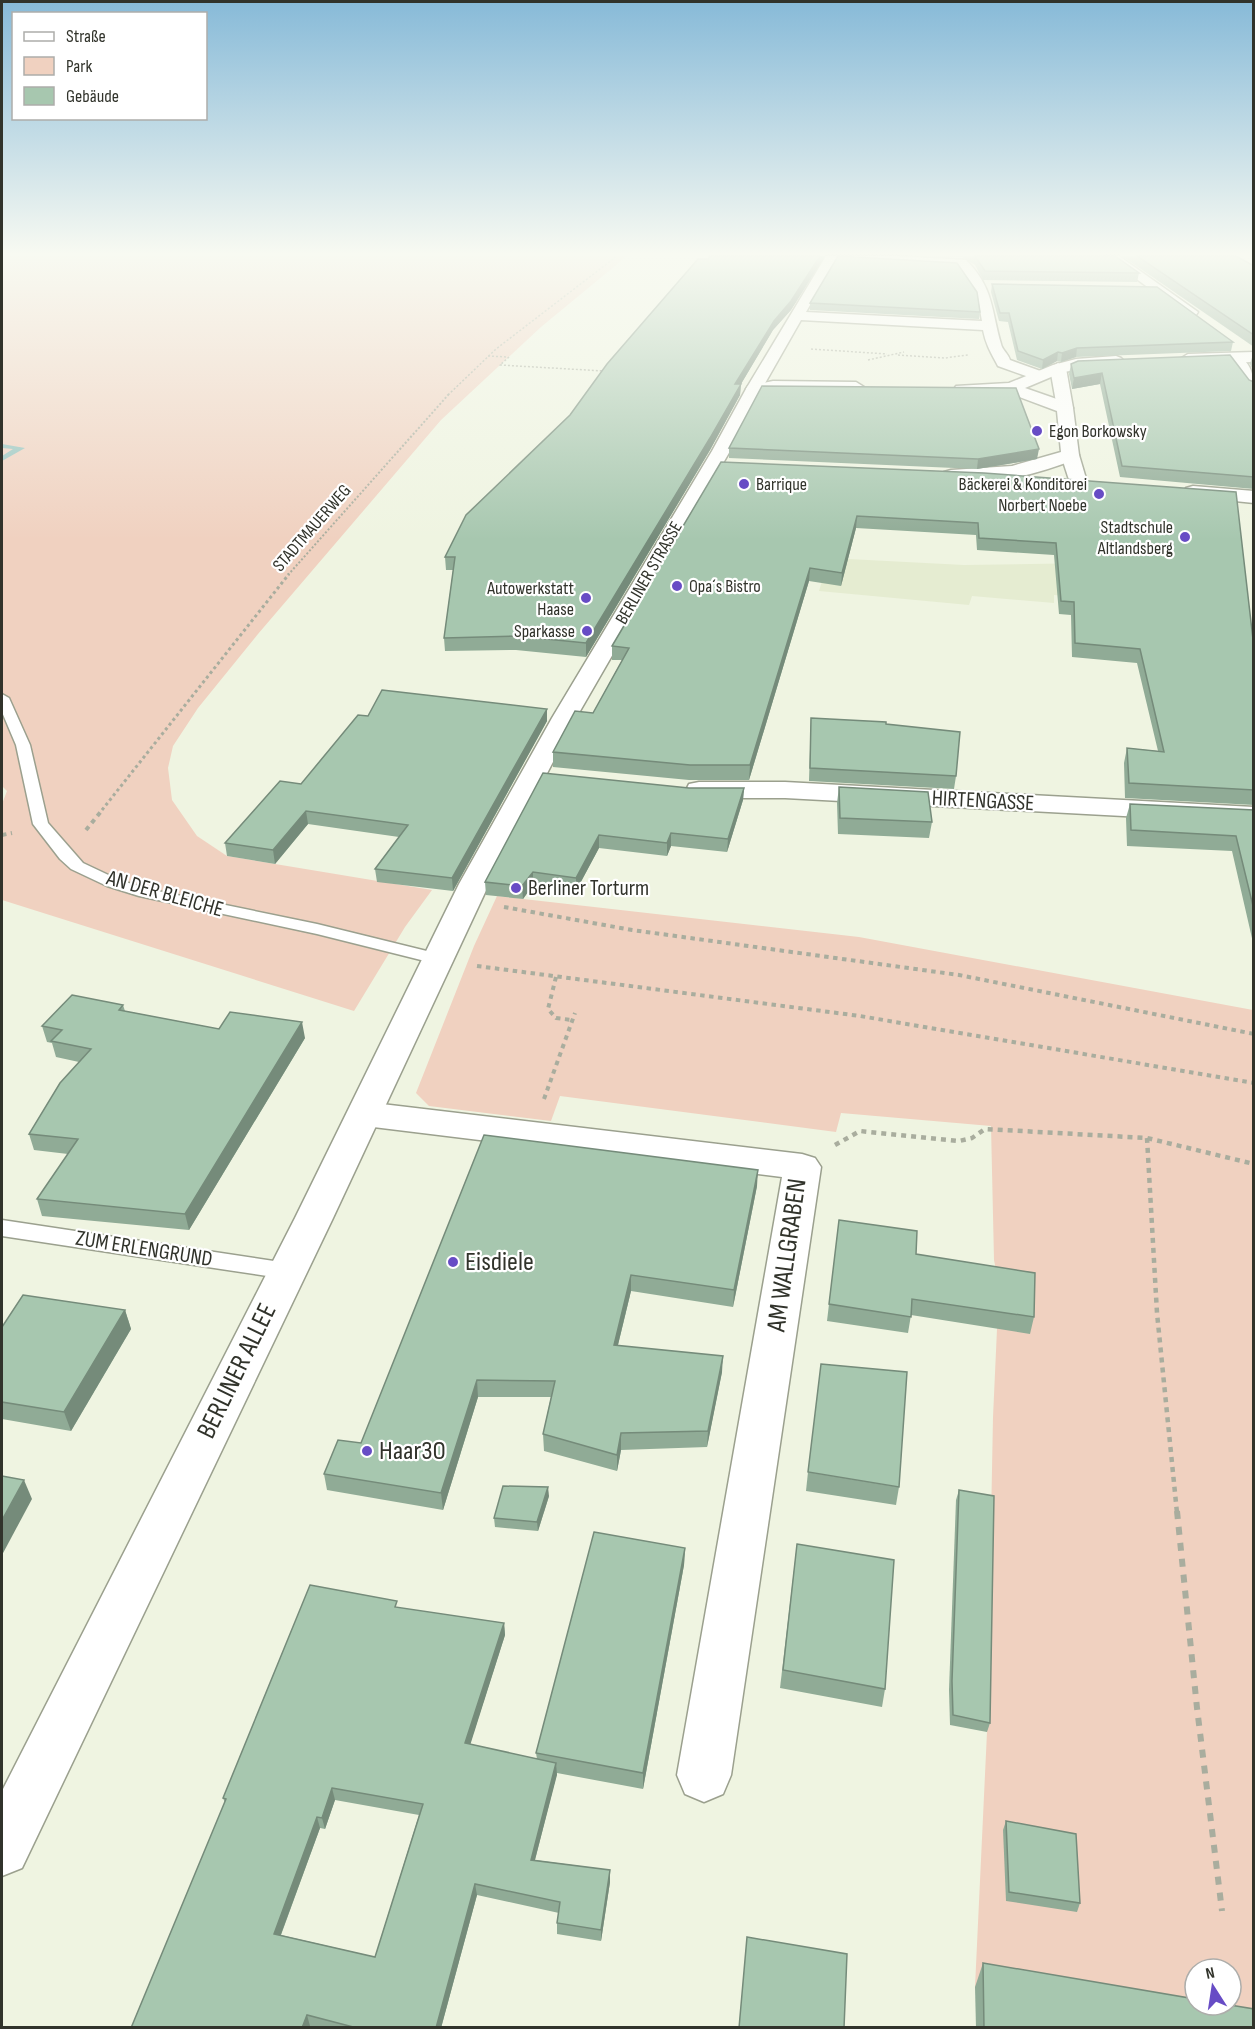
<svg xmlns="http://www.w3.org/2000/svg" width="1255" height="2029" font-family="'Sofia Sans Condensed',sans-serif">
<rect width="100%" height="100%" fill="#eff4e1"/>
<path fill="#e5ecd1" d="M 829,558 L 964,565 L 1091,563 L 1177,605 L 1054,595 L 1054,603 L 972,596 L 969,605 L 819,591 Z"/>
<g fill="#f0d1c0" fill-rule="evenodd">
<path d="M 2,256 L 627,256 L 541,327 L 441,420 L 258,634 L 198,708 L 173,746 L 168,768 L 172,800 L 197,836 L 227,856 L 432,890 L 405,927 L 354,1011 L 2,900 L 2,804 L 7,791 L 2,786 Z"/>
<path d="M 497,896 L 859,937 L 1253,1010 L 1253,2027 L 1214,2027 L 975,1987 L 987,1732 L 993,1417 L 999,1285 L 994,1260 L 991,1126 L 841,1113 L 836,1132 L 560,1096 L 551,1121 L 429,1106 L 416,1093 L 474,946 ZM 1195,1969 L 1231,1969 L 1231,2005 L 1195,2005 Z"/>
</g>
<g fill="none" stroke-linecap="round" stroke-linejoin="round">
<path fill="#97c4bf" fill-rule="evenodd" d="M 2,444 L 25,448 L 2,461 L 2,456 L 13,449 L 2,448 Z"/>
<defs>
<g id="lane">
<path d="M 2,694 L 9,698 L 30,745 L 48,823 L 83,863 L 119,880 L 148,889 L 317,924 L 443,955 L 446,959 L 443,963 L 437,964 L 317,934 L 139,896 L 107,886 L 71,869 L 60,859 L 33,824 L 16,745 L 2,712 Z"/>
<path d="M 2,1220 L 287,1263 L 295,1265 L 298,1271 L 295,1277 L 287,1279 L 2,1236 Z"/>
</g>
<g id="street">
<path d="M 826,256 L 897,256 L 966,260 C 994,288 991,310 1001,344 C 1002,350 1008,353 1010,360 L 1046,373 L 1048,376 L 1040,381 L 998,366 C 991,353 986,345 983,330 L 801,320 L 760,392 L 748,392 L 746,389 ZM 836,260 L 958,267 L 978,298 L 982,321 L 806,312 Z"/>
<path d="M 1230,353 C 1250,358 1254,373 1254,391 L 1248,389 L 1233,367 L 1222,358 Z"/>
<path d="M 1058,363 L 1066,368 L 1073,408 L 1065,413 L 1057,408 L 1050,368 Z"/>
<path d="M 1070,450 L 1076,451 L 1079,455 L 1087,482 L 1085,486 L 1071,486 L 1061,455 L 1064,451 Z"/>
<path d="M 1193,486 L 1254,491 L 1254,503 L 1186,496 L 1184,492 L 1186,488 Z"/>
<path d="M 699,782 L 785,782 L 1254,807 L 1254,823 L 785,798 L 699,798 L 689,796 L 686,790 L 689,784 Z"/>
<path d="M 365,1102 L 802,1154 L 815,1158 L 821,1167 L 731,1775 L 723,1794 L 704,1802 L 685,1794 L 677,1775 L 782,1177 L 365,1126 L 352,1122 L 347,1114 L 352,1106 Z"/>
</g>
<g id="secondary">
<path d="M 1105,256 L 1119,256 L 1198,312 L 1196,315 L 1186,315 Z"/>
<path d="M 1254,352 L 1254,362 L 1188,364 L 1180,359 L 1188,354 Z"/>
<path d="M 1116,356 L 1121,358 L 1124,361 L 1121,364 L 1063,372 L 1025,388 L 1071,404 L 1073,408 L 1079,455 L 1076,459 C 1040,473 983,490 944,480 L 942,476 L 944,472 L 951,470 L 1012,466 L 1061,452 L 1057,411 L 1009,393 L 956,392 L 954,389 L 956,386 L 1009,383 L 1053,365 L 1076,359 Z"/>
<path d="M 773,381 L 856,382 L 864,387 L 856,392 L 773,391 L 760,393 L 730,451 L 576,718 L 489,884 L 333,1218 L 22,1868 L 2,1876 L 2,1791 L 295,1218 L 459,884 L 552,718 L 712,451 L 746,389 L 748,386 Z"/>
</g>
</defs>
<use href="#lane" stroke="#9ba08e" stroke-width="3"/>
<use href="#street" stroke="#9ba08e" stroke-width="3"/>
<use href="#secondary" stroke="#9ba08e" stroke-width="3"/>
<g stroke="#a9ad9e" stroke-width="1.5" stroke-dasharray="2 2" stroke-linecap="butt">
<path d="M 811,349 L 887,354"/>
<path d="M 898,355 L 945,358 L 968,355"/>
<path d="M 488,356 L 508,357"/>
<path d="M 509,357 L 500,365 L 604,371"/>
<path d="M 868,360 L 904,352"/>
<path d="M 448,395 L 496,349 L 617,256"/>
</g>
<path stroke="#a9ad9e" stroke-width="2" stroke-dasharray="2 2" stroke-linecap="butt" d="M 288,575 L 449,394"/>
<path stroke="#a9ad9e" stroke-width="3" stroke-dasharray="3 3" stroke-linecap="butt" d="M 102,810 L 289,574"/>
<g stroke="#a9ad9e" stroke-width="4" stroke-dasharray="4.5 4.5" stroke-linecap="butt">
<path d="M 86,830 L 103,809"/>
<path d="M 2,835 L 12,833"/>
<path d="M 504,907 L 632,930 L 959,975 L 1254,1034"/>
<path d="M 477,966 L 860,1016 L 1254,1083"/>
<path d="M 556,977 L 548,1009 L 556,1018 L 572,1020"/>
<path d="M 544,1099 L 575,1013"/>
</g>
<g stroke="#a9ad9e" stroke-width="4.5" stroke-dasharray="5 5" stroke-linecap="butt">
<path d="M 1147,1138 L 1157,1313 L 1177,1513"/>
<path d="M 835,1145 L 860,1131 L 959,1141 L 972,1138 L 985,1129 L 1147,1138 L 1254,1164"/>
</g>
<path stroke="#a9ad9e" stroke-width="6" stroke-dasharray="8 8" stroke-linecap="butt" d="M 1177,1511 L 1197,1708 L 1222,1911"/>
<use href="#lane" fill="#fff" fill-rule="evenodd"/>
<use href="#street" fill="#fff" fill-rule="evenodd"/>
<use href="#secondary" fill="#fff" fill-rule="evenodd"/>
</g>
<g fill="#90ab96" fill-rule="evenodd">
<path d="M 710,256 L 825,256 L 791,310 L 773,330 L 741,384 L 740,395 L 710,450 L 586,657 L 516,650 L 445,651 L 444,638 L 453,570 L 446,570 L 445,557 L 570,415 L 708,259 Z"/>
<path d="M 912,256 L 1115,256 L 1139,273 L 1137,282 L 983,280 L 975,265 L 962,257 Z"/>
<path d="M 1122,256 L 1236,256 L 1254,266 L 1254,347 Z"/>
<path d="M 992,284 L 1233,342 L 1231,351 L 1076,357 L 1061,362 L 1057,361 L 1042,369 L 1017,360 L 1008,322 L 999,321 L 991,292 Z"/>
<path d="M 810,303 L 980,312 L 979,319 L 810,310 Z"/>
<path d="M 1253,354 L 1254,354 L 1254,373 L 1250,364 Z"/>
<path d="M 1071,364 L 1249,380 L 1254,382 L 1254,489 L 1120,477 L 1100,384 L 1072,389 L 1069,374 Z"/>
<path d="M 729,448 L 1037,459 L 977,469 L 729,458 Z"/>
<path d="M 721,462 L 984,473 L 1254,648 L 1254,805 L 1125,798 L 1124,763 L 1127,748 L 1158,751 L 1137,663 L 1072,657 L 1071,615 L 1059,614 L 1054,555 L 977,550 L 976,535 L 856,528 L 841,586 L 809,581 L 749,780 L 689,780 L 553,767 L 553,752 L 593,713 L 622,660 L 612,660 L 612,646 Z"/>
<path d="M 547,709 L 547,721 L 453,891 L 377,882 L 375,869 L 399,837 L 308,824 L 275,864 L 227,856 L 225,843 L 301,784 L 368,716 Z"/>
<path d="M 811,718 L 886,724 L 956,776 L 954,789 L 809,781 Z"/>
<path d="M 839,787 L 932,822 L 929,838 L 838,834 L 837,803 Z"/>
<path d="M 689,788 L 744,788 L 743,800 L 727,852 L 671,846 L 667,856 L 599,848 L 576,891 L 533,885 L 523,899 L 486,895 L 485,882 Z"/>
<path d="M 1130,804 L 1254,810 L 1254,947 L 1232,851 L 1127,846 L 1126,818 Z"/>
<path d="M 123,1005 L 125,1011 L 219,1029 L 305,1038 L 189,1230 L 42,1216 L 37,1199 L 68,1154 L 34,1150 L 29,1134 L 79,1062 L 56,1057 L 52,1043 L 47,1042 L 42,1026 Z"/>
<path d="M 757,1186 L 733,1307 L 631,1291 L 618,1345 L 722,1372 L 707,1447 L 621,1450 L 617,1471 L 544,1451 L 543,1434 L 551,1397 L 478,1397 L 443,1510 L 327,1490 L 324,1474 L 361,1443 Z"/>
<path d="M 839,1220 L 916,1254 L 1034,1317 L 1030,1334 L 911,1315 L 908,1333 L 827,1321 Z"/>
<path d="M 125,1310 L 131,1329 L 71,1431 L 2,1419 L 2,1327 Z"/>
<path d="M 808,1472 L 899,1487 L 896,1505 L 806,1491 Z"/>
<path d="M 959,1490 L 990,1723 L 987,1732 L 950,1725 L 949,1690 L 956,1500 Z"/>
<path d="M 549,1496 L 538,1531 L 495,1527 L 494,1518 Z"/>
<path d="M 797,1544 L 885,1689 L 882,1707 L 780,1688 Z"/>
<path d="M 685,1548 L 684,1565 L 643,1789 L 557,1773 L 535,1860 L 610,1870 L 610,1882 L 601,1941 L 557,1934 L 557,1923 L 559,1913 L 477,1895 L 441,2028 L 317,2028 L 310,2026 L 310,2028 L 131,2028 L 225,1803 L 223,1798 L 398,1608 L 504,1623 L 505,1635 L 470,1744 L 537,1759 L 536,1753 ZM 335,1800 L 419,1815 L 375,1957 L 281,1935 L 320,1828 L 325,1829 Z"/>
<path d="M 1006,1821 L 1080,1903 L 1077,1912 L 1006,1901 L 1003,1830 Z"/>
<path d="M 983,1963 L 1254,2028 L 976,2028 L 975,1987 Z"/>
</g>
<g fill="#758b7a">
<path d="M 820,256 L 825,256 L 791,310 L 773,330 L 741,384 L 740,395 L 710,450 L 586,657 L 586,643 L 735,384 L 774,321 Z"/>
<path d="M 1077,348 L 1076,357 L 1061,362 L 1062,353 Z"/>
<path d="M 1058,352 L 1057,361 L 1042,369 L 1043,360 Z"/>
<path d="M 1102,373 L 1100,384 L 1072,389 L 1074,378 Z"/>
<path d="M 1039,449 L 1037,459 L 977,469 L 978,459 Z"/>
<path d="M 857,516 L 856,528 L 841,586 L 842,573 Z"/>
<path d="M 810,568 L 809,581 L 749,780 L 750,765 Z"/>
<path d="M 547,709 L 547,721 L 453,891 L 452,878 Z"/>
<path d="M 744,788 L 743,800 L 727,852 L 728,839 Z"/>
<path d="M 306,811 L 308,824 L 275,864 L 273,850 Z"/>
<path d="M 671,833 L 671,846 L 667,856 L 667,843 Z"/>
<path d="M 599,835 L 599,848 L 576,891 L 576,878 Z"/>
<path d="M 533,872 L 533,885 L 523,899 L 522,886 Z"/>
<path d="M 302,1022 L 305,1038 L 189,1230 L 185,1214 Z"/>
<path d="M 758,1170 L 757,1186 L 733,1307 L 734,1290 Z"/>
<path d="M 631,1275 L 631,1291 L 614,1361 L 614,1345 Z"/>
<path d="M 125,1310 L 131,1329 L 71,1431 L 64,1412 Z"/>
<path d="M 723,1356 L 722,1372 L 707,1447 L 708,1431 Z"/>
<path d="M 477,1380 L 478,1397 L 443,1510 L 441,1493 Z"/>
<path d="M 621,1433 L 621,1450 L 617,1471 L 617,1455 Z"/>
<path d="M 24,1480 L 32,1499 L 2,1555 L 2,1520 Z"/>
<path d="M 548,1487 L 549,1496 L 538,1531 L 537,1522 Z"/>
<path d="M 685,1548 L 684,1565 L 643,1789 L 643,1773 Z"/>
<path d="M 504,1623 L 505,1635 L 467,1755 L 465,1743 Z"/>
<path d="M 556,1763 L 557,1775 L 532,1871 L 531,1860 Z"/>
<path d="M 332,1788 L 335,1800 L 325,1829 L 322,1818 Z"/>
<path d="M 317,1817 L 320,1828 L 277,1945 L 274,1934 Z"/>
<path d="M 610,1870 L 610,1882 L 601,1941 L 601,1930 Z"/>
<path d="M 475,1884 L 477,1895 L 441,2028 L 436,2028 Z"/>
<path d="M 307,2015 L 310,2026 L 310,2028 L 302,2028 Z"/>
</g>
<g fill="#a7c7af" stroke="#758b7a" stroke-width="1.5" fill-rule="evenodd">
<path d="M 710,256 L 820,256 L 791,301 L 774,321 L 735,384 L 741,384 L 710,438 L 586,643 L 516,636 L 444,638 L 455,557 L 445,557 L 466,515 L 570,415 L 607,364 L 698,259 L 708,259 Z"/>
<path d="M 838,256 L 957,263 L 977,292 L 980,312 L 810,303 Z"/>
<path d="M 975,256 L 1115,256 L 1139,273 L 985,271 Z"/>
<path d="M 1137,256 L 1236,256 L 1254,266 L 1254,335 Z"/>
<path d="M 992,284 L 1157,287 L 1233,342 L 1077,348 L 1062,353 L 1058,352 L 1043,360 L 1018,351 L 1009,313 L 1000,313 Z"/>
<path d="M 1230,355 L 1249,380 L 1254,382 L 1254,477 L 1122,466 L 1102,373 L 1074,378 L 1071,364 L 1078,361 Z"/>
<path d="M 762,386 L 1016,388 L 1039,449 L 978,459 L 729,448 Z"/>
<path d="M 721,462 L 984,473 L 1236,492 L 1254,648 L 1254,790 L 1129,783 L 1127,748 L 1164,752 L 1140,649 L 1075,643 L 1074,602 L 1061,601 L 1056,543 L 979,538 L 978,523 L 857,516 L 842,573 L 810,568 L 750,765 L 690,765 L 553,752 L 575,711 L 593,713 L 629,648 L 612,646 Z"/>
<path d="M 382,690 L 547,709 L 452,878 L 375,869 L 408,825 L 306,811 L 273,850 L 225,843 L 280,781 L 301,784 L 358,715 L 368,716 Z"/>
<path d="M 811,718 L 886,722 L 886,724 L 960,732 L 956,776 L 810,768 Z"/>
<path d="M 543,773 L 689,788 L 744,788 L 728,839 L 671,833 L 667,843 L 599,835 L 576,878 L 533,872 L 522,886 L 485,882 Z"/>
<path d="M 839,787 L 928,792 L 932,822 L 840,818 Z"/>
<path d="M 1130,804 L 1254,810 L 1254,910 L 1236,836 L 1131,830 Z"/>
<path d="M 72,995 L 123,1005 L 119,1010 L 219,1029 L 230,1012 L 302,1022 L 185,1214 L 37,1199 L 78,1139 L 29,1134 L 60,1083 L 91,1049 L 51,1041 L 62,1030 L 42,1026 Z"/>
<path d="M 484,1135 L 758,1170 L 734,1290 L 631,1275 L 614,1345 L 723,1356 L 708,1431 L 621,1433 L 617,1455 L 543,1434 L 555,1381 L 477,1380 L 441,1493 L 324,1474 L 338,1440 L 361,1443 Z"/>
<path d="M 839,1220 L 917,1231 L 916,1254 L 1035,1273 L 1034,1317 L 912,1299 L 911,1317 L 829,1304 Z"/>
<path d="M 23,1295 L 125,1310 L 64,1412 L 2,1402 L 2,1327 Z"/>
<path d="M 821,1364 L 907,1372 L 899,1487 L 808,1472 Z"/>
<path d="M 2,1476 L 24,1480 L 2,1520 Z"/>
<path d="M 503,1486 L 548,1487 L 537,1522 L 494,1518 Z"/>
<path d="M 959,1490 L 994,1496 L 990,1723 L 953,1715 L 952,1681 Z"/>
<path d="M 594,1532 L 685,1548 L 643,1773 L 536,1753 Z"/>
<path d="M 797,1544 L 894,1560 L 885,1689 L 783,1670 Z"/>
<path d="M 310,1585 L 397,1601 L 395,1607 L 504,1623 L 465,1743 L 556,1763 L 531,1860 L 610,1870 L 601,1930 L 557,1923 L 560,1902 L 475,1884 L 436,2028 L 357,2028 L 307,2015 L 302,2028 L 131,2028 L 226,1799 L 223,1798 ZM 332,1788 L 423,1804 L 375,1957 L 274,1934 L 317,1817 L 322,1818 Z"/>
<path d="M 1006,1821 L 1076,1834 L 1080,1903 L 1009,1892 Z"/>
<path d="M 747,1937 L 847,1954 L 844,2028 L 739,2028 Z"/>
<path d="M 983,1963 L 1195,1999 L 1195,2005 L 1230,2005 L 1254,2009 L 1254,2028 L 984,2028 Z"/>
</g>
<linearGradient id="sky" x2="0" y2="1"><stop stop-color="#87bad8"/><stop offset="0.47" stop-color="#f8faf2"/><stop offset="1" stop-color="#f8faf2" stop-opacity="0"/></linearGradient>
<rect width="1255" height="540" fill="url(#sky)"/>
<g fill="#674cc5" stroke="#fff" stroke-width="2">
<circle cx="1037" cy="431" r="6"/>
<circle cx="744" cy="484" r="6"/>
<circle cx="1099" cy="494" r="6"/>
<circle cx="1185" cy="537" r="6"/>
<circle cx="677" cy="586" r="6"/>
<circle cx="586" cy="598" r="6"/>
<circle cx="587" cy="631" r="6"/>
<circle cx="516" cy="888" r="6"/>
<circle cx="453" cy="1262" r="6"/>
<circle cx="367" cy="1451" r="6"/>
</g>
<g text-anchor="middle" dominant-baseline="central" stroke-width="4.5" stroke-linejoin="round" paint-order="stroke">
<g font-size="18" fill="#31332b" stroke="#fff" text-anchor="end">
<text x="1049" y="431" text-anchor="start">Egon Borkowsky</text>
<text x="756" y="484" text-anchor="start">Barrique</text>
<text x="1087" y="484">Bäckerei &amp; Konditorei<tspan x="1087" dy="21">Norbert Noebe</tspan></text>
<text x="1173" y="527">Stadtschule<tspan x="1173" dy="21">Altlandsberg</tspan></text>
<text x="689" y="586" text-anchor="start">Opa´s Bistro</text>
<text x="574" y="588">Autowerkstatt<tspan x="574" dy="21">Haase</tspan></text>
<text x="575" y="631">Sparkasse</text>
</g>
<g font-size="18" fill="#31332b" stroke="#fff">
<text transform="translate(312 528) rotate(-49)">STADTMAUERWEG</text>
<text transform="translate(649 573) rotate(-60)">BERLINER STRASSE</text>
</g>
<g font-size="22" fill="#31332b" stroke="#fff">
<text transform="translate(983 801) rotate(3)">HIRTENGASSE</text>
<text transform="translate(165 894) rotate(16)">AN DER BLEICHE</text>
<text transform="translate(144 1249) rotate(9)">ZUM ERLENGRUND</text>
</g>
<g font-size="22" fill="#31332b" stroke="#fff" text-anchor="start">
<text x="528" y="888">Berliner Torturm</text>
</g>
<g font-size="27" fill="#31332b" stroke="#fff">
<text transform="translate(787 1255) rotate(-82)">AM WALLGRABEN</text>
<text transform="translate(237 1371) rotate(-64)">BERLINER ALLEE</text>
</g>
<g font-size="27" fill="#31332b" stroke="#fff" text-anchor="start">
<text x="465" y="1262">Eisdiele</text>
<text x="379" y="1451">Haar3O</text>
</g>
</g>
<rect width="1255" height="2029" fill="none" stroke="#31332b" stroke-width="6"/>
<rect x="12" y="12" width="195" height="108" fill="#ffffff" stroke="#adadaa" stroke-width="1.5"/>
<rect x="24" y="32" width="30" height="9" fill="#ffffff" stroke="#adadaa" stroke-width="1.5"/>
<text x="66" y="42" font-size="18" fill="#31332b">Straße</text>
<rect x="24" y="57" width="30" height="18" fill="#f0d1c0" stroke="#adadaa" stroke-width="1.5"/>
<text x="66" y="72" font-size="18" fill="#31332b">Park</text>
<rect x="24" y="87" width="30" height="18" fill="#a7c7af" stroke="#adadaa" stroke-width="1.5"/>
<text x="66" y="102" font-size="18" fill="#31332b">Gebäude</text>
<g transform="translate(1213 1987) rotate(348)"><circle r="28" fill="#ffffff" stroke="#adadaa" stroke-width="1.5"/>
<path d="M0-4.5L10 22L0 15L-10 22Z" fill="#674cc5"/>
<text y="-9" font-size="16" font-weight="bold" text-anchor="middle" fill="#31332b">N</text>
</g>
</svg>
